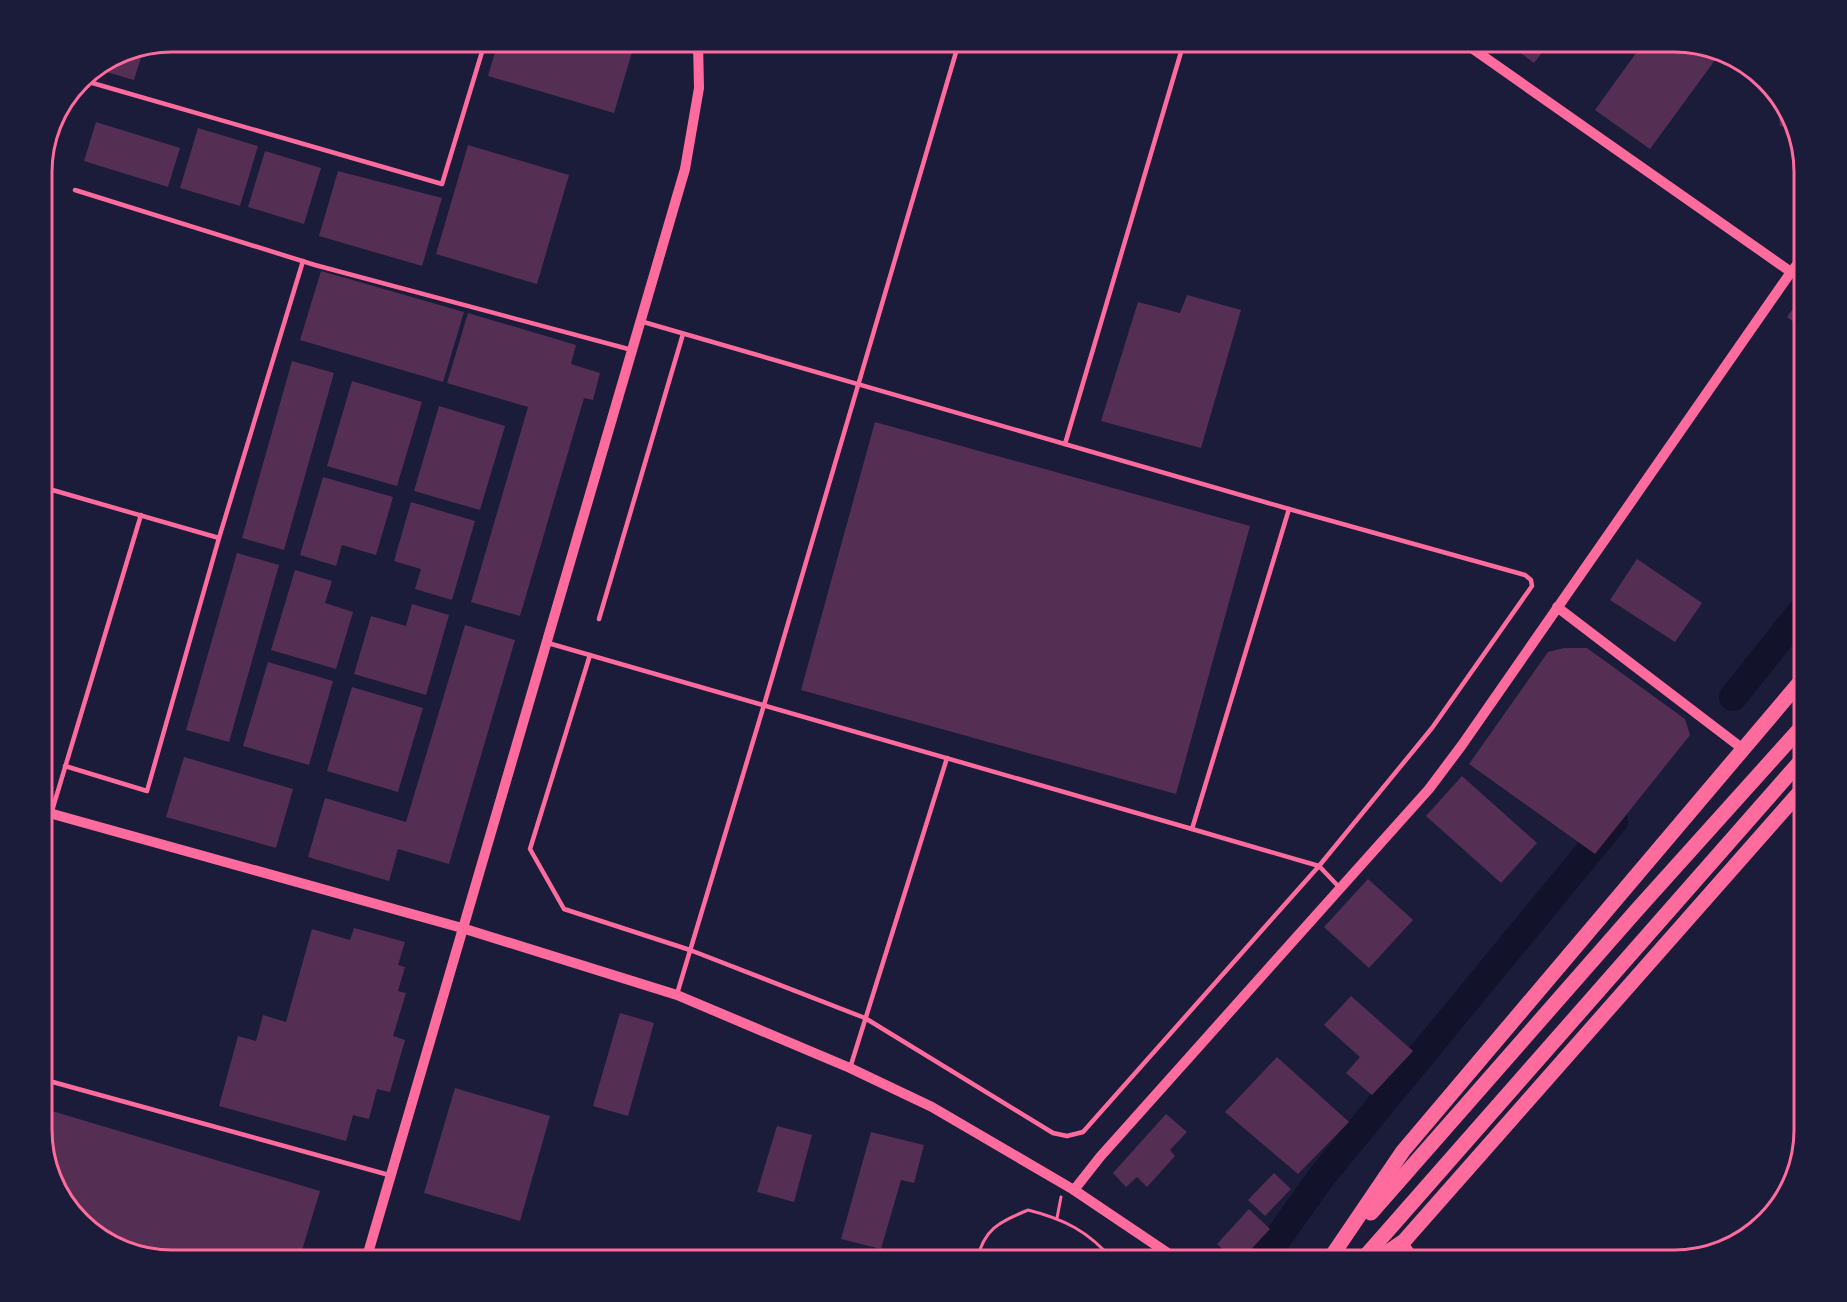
<svg xmlns="http://www.w3.org/2000/svg" width="1847" height="1302" font-family="Signika,sans-serif">
<rect width="100%" height="100%" fill="#1b1b3a"/>
<g fill="none" stroke-linecap="round" stroke-linejoin="round">
<g stroke="#12122b" stroke-width="28">
<path d="M 1733,697 L 1805,607"/>
<path d="M 1262,1260 L 1322,1176 L 1614,821"/>
</g>
</g>
<g fill="#542f53">
<path d="M 498,42 L 635,42 L 614,113 L 488,76 Z"/>
<path d="M 1524,42 L 1550,42 L 1534,63 L 1518,51 Z"/>
<path d="M 1644,42 L 1675,42 L 1718,56 L 1650,149 L 1595,110 Z"/>
<path d="M 144,48 L 134,80 L 96,69 L 123,52 Z"/>
<path d="M 1778,98 L 1791,114 L 1794,125 L 1780,126 Z"/>
<path d="M 96,122 L 180,148 L 168,187 L 84,161 Z"/>
<path d="M 198,128 L 258,146 L 240,206 L 180,188 Z"/>
<path d="M 468,145 L 569,175 L 537,284 L 436,254 Z"/>
<path d="M 265,151 L 321,168 L 304,224 L 248,207 Z"/>
<path d="M 338,171 L 442,198 L 422,266 L 319,236 Z"/>
<path d="M 321,271 L 464,312 L 443,382 L 300,340 Z"/>
<path d="M 1805,292 L 1805,330 L 1787,317 Z"/>
<path d="M 1187,295 L 1241,310 L 1201,448 L 1101,421 L 1138,302 L 1180,313 Z"/>
<path d="M 468,313 L 576,345 L 571,364 L 600,373 L 593,400 L 584,398 L 520,616 L 471,602 L 528,407 L 447,383 Z"/>
<path d="M 292,361 L 334,373 L 284,550 L 242,538 Z"/>
<path d="M 352,381 L 422,402 L 397,486 L 327,466 Z"/>
<path d="M 439,406 L 505,426 L 480,510 L 414,491 Z"/>
<path d="M 875,422 L 1250,526 L 1176,794 L 801,690 Z"/>
<path d="M 323,477 L 393,497 L 376,555 L 342,545 L 336,566 L 300,555 Z"/>
<path d="M 411,502 L 475,521 L 452,600 L 415,589 L 421,569 L 394,561 Z"/>
<path d="M 237,553 L 279,565 L 229,742 L 186,730 Z"/>
<path d="M 1637,559 L 1702,603 L 1675,642 L 1610,600 Z"/>
<path d="M 295,570 L 332,581 L 325,603 L 353,612 L 336,669 L 271,650 Z"/>
<path d="M 412,604 L 449,615 L 426,695 L 354,674 L 371,616 L 406,626 Z"/>
<path d="M 465,625 L 515,640 L 449,864 L 398,849 L 389,881 L 308,857 L 325,798 L 406,822 Z"/>
<path d="M 1564,648 L 1587,648 L 1685,719 L 1690,735 L 1595,854 L 1469,764 L 1548,652 Z"/>
<path d="M 268,662 L 333,681 L 309,765 L 243,746 Z"/>
<path d="M 352,687 L 423,708 L 398,792 L 327,771 Z"/>
<path d="M 184,757 L 293,789 L 276,848 L 166,817 Z"/>
<path d="M 1462,776 L 1537,843 L 1501,883 L 1426,816 Z"/>
<path d="M 1368,879 L 1413,920 L 1369,968 L 1324,927 Z"/>
<path d="M 354,928 L 405,942 L 398,965 L 405,967 L 398,991 L 406,993 L 393,1036 L 405,1040 L 390,1092 L 377,1089 L 369,1119 L 353,1115 L 346,1141 L 219,1106 L 238,1036 L 256,1041 L 263,1015 L 286,1022 L 312,929 L 350,940 Z"/>
<path d="M 1351,996 L 1413,1051 L 1372,1095 L 1346,1073 L 1360,1057 L 1324,1025 Z"/>
<path d="M 620,1013 L 654,1023 L 628,1116 L 593,1106 Z"/>
<path d="M 1277,1057 L 1349,1122 L 1298,1174 L 1225,1112 Z"/>
<path d="M 455,1088 L 550,1116 L 520,1221 L 424,1193 Z"/>
<path d="M 42,1108 L 320,1191 L 299,1260 L 172,1260 L 93,1233 L 59,1195 L 42,1138 Z"/>
<path d="M 1166,1114 L 1187,1132 L 1170,1150 L 1175,1156 L 1147,1187 L 1137,1177 L 1126,1187 L 1113,1173 Z"/>
<path d="M 777,1126 L 812,1135 L 794,1202 L 757,1192 Z"/>
<path d="M 871,1132 L 924,1145 L 914,1183 L 901,1180 L 881,1249 L 841,1239 Z"/>
<path d="M 1274,1173 L 1291,1189 L 1265,1216 L 1248,1200 Z"/>
<path d="M 1249,1209 L 1270,1229 L 1241,1260 L 1235,1260 L 1217,1244 Z"/>
</g>
<g fill="none" stroke-linecap="round" stroke-linejoin="round">
<g stroke="#ff6b9d" stroke-width="3">
<path d="M 1057,1218 L 1061,1197"/>
<path d="M 977,1260 C 984,1228 1000,1222 1028,1210 C 1064,1219 1088,1231 1113,1260"/>
</g>
<g stroke="#ff6b9d" stroke-width="4.5">
<path d="M 82,80 L 442,184 L 485,42"/>
<path d="M 75,190 L 315,265 L 632,350"/>
<path d="M 1065,444 L 1184,42"/>
<path d="M 42,487 L 219,538"/>
<path d="M 599,619 L 683,334"/>
<path d="M 548,643 L 1192,829 L 1289,509 L 640,321"/>
<path d="M 590,655 L 530,849 L 564,909 L 690,950 L 865,1018 L 1053,1133 L 1067,1136 L 1083,1132 L 1319,866 L 1432,728 L 1532,586 L 1531,580 L 1525,575 L 1289,509"/>
<path d="M 65,766 L 147,791 L 219,538 L 303,261"/>
<path d="M 51,814 L 141,515"/>
<path d="M 1192,829 L 1319,866 L 1340,888"/>
<path d="M 677,994 L 764,705 L 959,42"/>
<path d="M 850,1068 L 947,758"/>
<path d="M 42,1079 L 389,1175"/>
</g>
<path stroke="#ff6b9d" stroke-width="6" d="M 1405,1242 L 1417,1260"/>
<g stroke="#ff6b9d" stroke-width="10">
<path d="M 1463,42 L 1791,272"/>
<path d="M 1557,607 L 1743,749"/>
<path d="M 42,811 L 462,928 L 677,995 L 850,1068 L 932,1107 L 1074,1190 L 1100,1157 L 1429,789 L 1462,745 L 1791,272 L 1805,255"/>
<path d="M 1074,1190 L 1178,1260"/>
<path d="M 366,1260 L 685,169 L 699,88 L 698,42"/>
</g>
<g stroke="#ff6b9d" stroke-width="15">
<path d="M 1371,1213 L 1635,912 L 1805,723"/>
<path d="M 1329,1260 L 1403,1151 L 1805,676"/>
<path d="M 1362,1260 L 1805,756"/>
<path d="M 1376,1260 L 1404,1241 L 1805,786"/>
</g>
</g>
<path d="M0 0H1847V1302H0ZM172 52H1674A120 120 0 0 1 1794 172V1130A120 120 0 0 1 1674 1250H172A120 120 0 0 1 52 1130V172A120 120 0 0 1 172 52Z" fill="#1b1b3a" fill-rule="evenodd"/>
<path fill="none" stroke="#ff6b9d" stroke-width="3" d="M172 52H1674A120 120 0 0 1 1794 172V1130A120 120 0 0 1 1674 1250H172A120 120 0 0 1 52 1130V172A120 120 0 0 1 172 52Z"/>
</svg>
